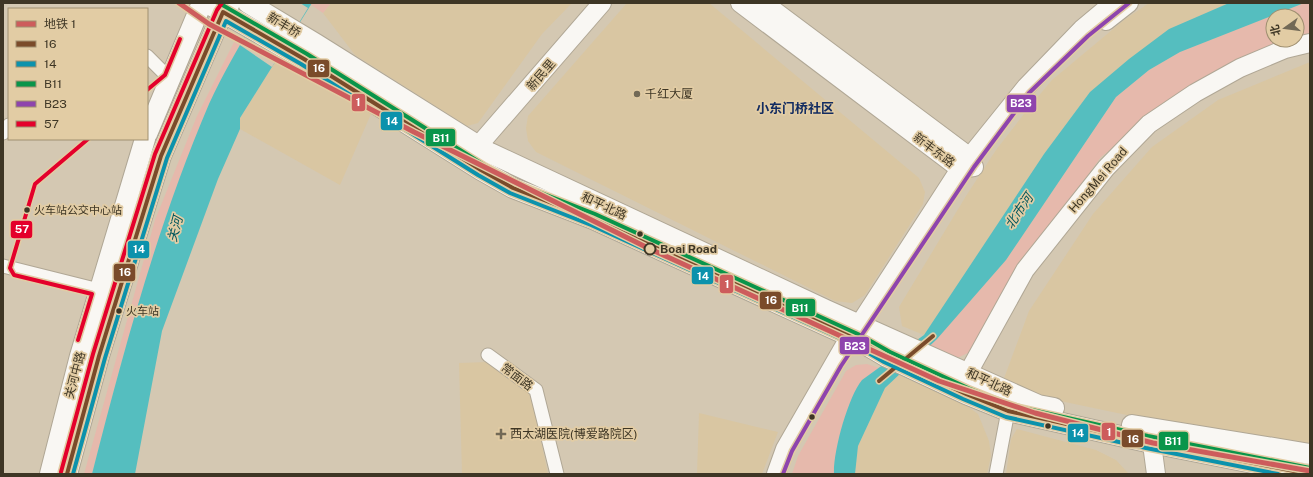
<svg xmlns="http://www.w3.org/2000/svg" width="1313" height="477" font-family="'Public Sans','Noto Sans SC',sans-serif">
<rect width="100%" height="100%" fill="#d4c8b2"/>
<g fill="#d9c6a2">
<path d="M 331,3 L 572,3 L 542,34 L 478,123 L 467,126 L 355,55 L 323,13 Z"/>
<path d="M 627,3 L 709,3 L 919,178 L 925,192 L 923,204 L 865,295 L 852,303 L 835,301 L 536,152 L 528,141 L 526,128 L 528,116 Z"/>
<path d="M 1149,3 L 1229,3 L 1169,29 L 1090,92 L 1044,154 L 924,335 L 902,326 L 899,307 L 966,196 L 996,150 L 1031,105 L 1052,80 L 1124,20 Z"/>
<path d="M 277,59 L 371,114 L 340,185 L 240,129 L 240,118 Z"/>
<path d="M 1310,62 L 1310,449 L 1146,419 L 1041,397 L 1003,381 L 1029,311 L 1093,214 L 1152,147 L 1218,100 Z"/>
<path d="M 488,362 L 531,393 L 548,474 L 462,474 L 459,363 Z"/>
<path d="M 899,375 L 963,403 L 978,414 L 989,441 L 991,456 L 987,474 L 855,474 L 858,446 L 885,388 Z"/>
<path d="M 699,413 L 778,432 L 762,474 L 697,474 Z"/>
<path d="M 1017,429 L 1096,450 L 1116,460 L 1129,474 L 1006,474 L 1011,439 Z"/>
</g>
<g fill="#e6b9ac" fill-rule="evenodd">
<path d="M 312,3 L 331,3 L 323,13 L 310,4 Z"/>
<path d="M 1304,3 L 1310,3 L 1310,37 L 1284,44 L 1195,83 L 1101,157 L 1023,265 L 968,353 L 957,358 L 930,346 L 1006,260 L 1116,97 L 1149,70 L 1180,52 ZM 1273,16 L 1297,16 L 1297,40 L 1273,40 Z"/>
<path d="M 234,42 L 240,45 L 209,104 L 166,217 L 121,363 L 92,474 L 84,474 L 155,220 L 197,116 Z"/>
<path d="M 867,364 L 879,368 L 862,380 L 838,444 L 834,474 L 792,474 L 798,456 L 846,371 L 856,365 Z"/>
</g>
<g fill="#55bebf">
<path d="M 265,3 L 312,3 L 240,118 L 240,129 L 218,179 L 162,331 L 135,474 L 92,474 C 124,349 158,223 209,104 C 225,69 245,36 265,3 Z"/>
<path d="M 1229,3 L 1304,3 L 1180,52 L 1149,70 L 1116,97 L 1006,260 L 937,339 L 885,388 L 858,446 L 855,474 L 834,474 C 833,452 848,397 862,380 L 924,335 L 1044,154 L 1090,92 L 1129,59 L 1169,29 Z"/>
</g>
<path fill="#d4c8b2" d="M 265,3 L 300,3 L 308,8 L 272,67 L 240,45 Z"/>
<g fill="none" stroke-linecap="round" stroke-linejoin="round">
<defs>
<g id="street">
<path d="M 147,56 L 170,79"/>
<path d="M 3,133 L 9,125"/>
<path d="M 3,266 L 99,290"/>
<path d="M 488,355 L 536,390 L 557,474"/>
<path d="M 996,474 L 1008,411"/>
</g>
<g id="secondary">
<path d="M 740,3 L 960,169 L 974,167 L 970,157 L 764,3"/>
<path d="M 1106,21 L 1129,3"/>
<path d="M 478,146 L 602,3"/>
<path d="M 968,373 L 1025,270 L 1106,168 L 1149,124 L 1195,93 L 1240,68 L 1285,49 L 1310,43"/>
<path d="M 1150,429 L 1156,474"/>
<path d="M 776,474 L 785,449 L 850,336 L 859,325 L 960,169 L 1026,87 L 1082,29 L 1113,3"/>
</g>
<g id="primary">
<path d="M 207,3 L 304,59 L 481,170 L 513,188 L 593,219 L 858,340 L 887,357 L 966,394 L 1008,411 L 1147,442 L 1309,474"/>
<path d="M 248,3 L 316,44 L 488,152 L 826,310 L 1038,405 L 1054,408"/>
<path d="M 147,134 L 202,3"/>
<path d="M 1132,425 L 1310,454"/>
<path d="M 50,474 L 80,356 L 145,139"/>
<path d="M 67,474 L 99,356 L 161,156 L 223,12 L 230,3"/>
</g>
</defs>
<use href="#street" stroke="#b0a795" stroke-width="15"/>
<use href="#secondary" stroke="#b0a795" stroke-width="20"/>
<use href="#primary" stroke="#b0a795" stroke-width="22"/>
<use href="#street" stroke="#f9f7f3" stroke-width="13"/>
<use href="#secondary" stroke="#f9f7f3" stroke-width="18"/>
<use href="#primary" stroke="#f9f7f3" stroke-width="20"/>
<defs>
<g id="bus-1">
<path d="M 879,381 L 933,336"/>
<path d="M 67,474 L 99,356 L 161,156 L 223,12 L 304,59 L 481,170 L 513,188 L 593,219 L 858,340 L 887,357 L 966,394 L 1008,411 L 1147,442 L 1309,474"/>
</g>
<path id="bus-2" d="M 73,474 L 105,358 L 167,158 L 226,21 L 301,64 L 478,175 L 510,193 L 591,225 L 855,345 L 884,362 L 963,399 L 1006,417 L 1146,448 L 1278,474"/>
<path id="bus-3" d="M 219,3 L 307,54 L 484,165 L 516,183 L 595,214 L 860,335 L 890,352 L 968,388 L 1010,405 L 1148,436 L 1310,468"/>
<path id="bus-4" d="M 783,474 L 792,451 L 841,366 L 974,167 L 1029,93 L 1088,36 L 1129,3"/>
<g id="bus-5">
<path d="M 147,90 L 165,75 L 180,39"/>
<path d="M 78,340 L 92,294 L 14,275 L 10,268 L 35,184 L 88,139"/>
<path d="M 61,472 L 93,354 L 155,154 L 217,10 L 222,3"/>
</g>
</defs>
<use href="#bus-1" stroke="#e2cca4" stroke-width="7"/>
<use href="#bus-2" stroke="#e2cca4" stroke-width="7"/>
<use href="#bus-3" stroke="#e2cca4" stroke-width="7"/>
<use href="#bus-4" stroke="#e2cca4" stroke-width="7"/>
<use href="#bus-5" stroke="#e2cca4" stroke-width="7"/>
<use href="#bus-1" stroke="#7a4b2a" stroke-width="4"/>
<use href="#bus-2" stroke="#0c92ac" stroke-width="4"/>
<use href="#bus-3" stroke="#09954a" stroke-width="4"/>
<use href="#bus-4" stroke="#8e44ad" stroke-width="4"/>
<use href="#bus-5" stroke="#e4002b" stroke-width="4"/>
<defs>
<path id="metro-1" d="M 179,3 L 209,24 L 414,132 L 648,248 L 939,381 L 1035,413 L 1153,443 L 1310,471"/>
</defs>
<use href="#metro-1" stroke="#e2cca4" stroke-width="8"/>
<use href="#metro-1" stroke="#cd5c5c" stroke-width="5"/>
</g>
<g fill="#726956" stroke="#e2cca4" stroke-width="1.5">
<circle cx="637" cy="94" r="4"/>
<path d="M499 428h4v4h4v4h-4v4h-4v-4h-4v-4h4z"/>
</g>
<g fill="#3e3625" stroke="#e2cca4" stroke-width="1.5">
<circle cx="27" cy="210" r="3.5"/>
<circle cx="640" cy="234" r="3.5"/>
<circle cx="119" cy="311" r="3.5"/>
<circle cx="812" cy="417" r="3.5"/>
<circle cx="1048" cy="426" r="3.5"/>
</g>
<circle fill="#e2cca4" stroke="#3e3625" stroke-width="2" cx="650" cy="249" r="5.5"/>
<g text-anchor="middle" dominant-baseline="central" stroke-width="3.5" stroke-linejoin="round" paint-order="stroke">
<g font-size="11" fill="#3e3625" stroke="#e2cca4" text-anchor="start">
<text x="34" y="210">火车站公交中心站</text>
<text x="126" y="311">火车站</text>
</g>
<g font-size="12" fill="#3e3625" stroke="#e2cca4">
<text transform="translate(284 25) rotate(31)">新丰桥</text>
<text transform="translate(541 75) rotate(-49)">新民里</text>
<text transform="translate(934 150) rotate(37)">新丰东路</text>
<text transform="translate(1098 180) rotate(-49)">HongMei Road</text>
<text transform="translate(604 206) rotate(25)">和平北路</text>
<text transform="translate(75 375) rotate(-75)">关河中路</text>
<text transform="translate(517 377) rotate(37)">常面路</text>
<text transform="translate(989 382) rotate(25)">和平北路</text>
</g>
<g font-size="12" fill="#3e3625" stroke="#e2cca4" text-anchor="start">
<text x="645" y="94">千红大厦</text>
<text x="510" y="434">西太湖医院(博爱路院区)</text>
</g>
<g font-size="12" font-weight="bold" fill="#3e3625" stroke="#e2cca4" text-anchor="start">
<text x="660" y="249">Boai Road</text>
</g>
<g font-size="13" font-weight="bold" fill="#132c61" stroke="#e2cca4">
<text x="795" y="108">小东门桥社区</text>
</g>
<g font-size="13" font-style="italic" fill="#00565c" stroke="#e2cca4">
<text transform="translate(1019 211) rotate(-56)">北市河</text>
<text transform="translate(175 229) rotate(-75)">关河</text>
</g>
</g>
<g stroke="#e2cca4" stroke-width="1.5">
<rect x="307" y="59" width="23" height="19" rx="4" fill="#7a4b2a"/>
<rect x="351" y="93" width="15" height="19" rx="4" fill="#cd5c5c"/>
<rect x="1006" y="94" width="31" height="19" rx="4" fill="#8e44ad"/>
<rect x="380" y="111" width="23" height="20" rx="4" fill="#0c92ac"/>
<rect x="425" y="128" width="31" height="19" rx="4" fill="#09954a"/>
<rect x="10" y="220" width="23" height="19" rx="4" fill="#e4002b"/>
<rect x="127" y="240" width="23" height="19" rx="4" fill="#0c92ac"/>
<rect x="113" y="263" width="23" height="19" rx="4" fill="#7a4b2a"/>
<rect x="691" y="266" width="23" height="19" rx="4" fill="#0c92ac"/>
<rect x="719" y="274" width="15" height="20" rx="4" fill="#cd5c5c"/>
<rect x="759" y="291" width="23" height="19" rx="4" fill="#7a4b2a"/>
<rect x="785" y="298" width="31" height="19" rx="4" fill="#09954a"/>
<rect x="839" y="336" width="31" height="19" rx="4" fill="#8e44ad"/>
<rect x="1101" y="422" width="15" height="19" rx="4" fill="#cd5c5c"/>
<rect x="1067" y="423" width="22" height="20" rx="4" fill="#0c92ac"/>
<rect x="1121" y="429" width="23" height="19" rx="4" fill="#7a4b2a"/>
<rect x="1158" y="431" width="31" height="20" rx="4" fill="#09954a"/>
</g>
<g font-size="11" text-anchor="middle" font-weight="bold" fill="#fff">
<text x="319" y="72">16</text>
<text x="358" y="106">1</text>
<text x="1021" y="107">B23</text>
<text x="392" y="125">14</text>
<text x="441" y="142">B11</text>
<text x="22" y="233">57</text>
<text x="139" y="253">14</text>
<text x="125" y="276">16</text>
<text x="703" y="280">14</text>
<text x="727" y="288">1</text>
<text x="771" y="304">16</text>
<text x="800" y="312">B11</text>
<text x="855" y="350">B23</text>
<text x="1109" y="436">1</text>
<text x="1078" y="437">14</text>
<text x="1133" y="443">16</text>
<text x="1173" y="445">B11</text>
</g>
<rect width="1313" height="477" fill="none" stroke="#3e3625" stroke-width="8"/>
<rect x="8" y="8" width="140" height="132" fill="#e2cca4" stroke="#a09071"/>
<rect x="16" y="21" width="20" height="6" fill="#cd5c5c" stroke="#a09071"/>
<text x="44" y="28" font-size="12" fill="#3e3625">地铁 1</text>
<rect x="16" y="41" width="20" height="6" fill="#7a4b2a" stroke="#a09071"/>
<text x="44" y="48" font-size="12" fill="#3e3625">16</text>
<rect x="16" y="61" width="20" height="6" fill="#0c92ac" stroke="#a09071"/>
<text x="44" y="68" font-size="12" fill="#3e3625">14</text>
<rect x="16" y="81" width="20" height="6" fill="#09954a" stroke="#a09071"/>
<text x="44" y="88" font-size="12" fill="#3e3625">B11</text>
<rect x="16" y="101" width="20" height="6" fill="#8e44ad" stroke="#a09071"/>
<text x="44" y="108" font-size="12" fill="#3e3625">B23</text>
<rect x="16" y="121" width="20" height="6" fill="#e4002b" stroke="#a09071"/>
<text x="44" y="128" font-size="12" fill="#3e3625">57</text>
<g transform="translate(1285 28) rotate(256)"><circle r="19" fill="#e2cca4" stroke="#a09071"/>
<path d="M0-3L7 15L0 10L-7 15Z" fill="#726956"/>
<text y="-6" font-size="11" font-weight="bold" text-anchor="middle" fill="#3e3625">北</text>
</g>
</svg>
